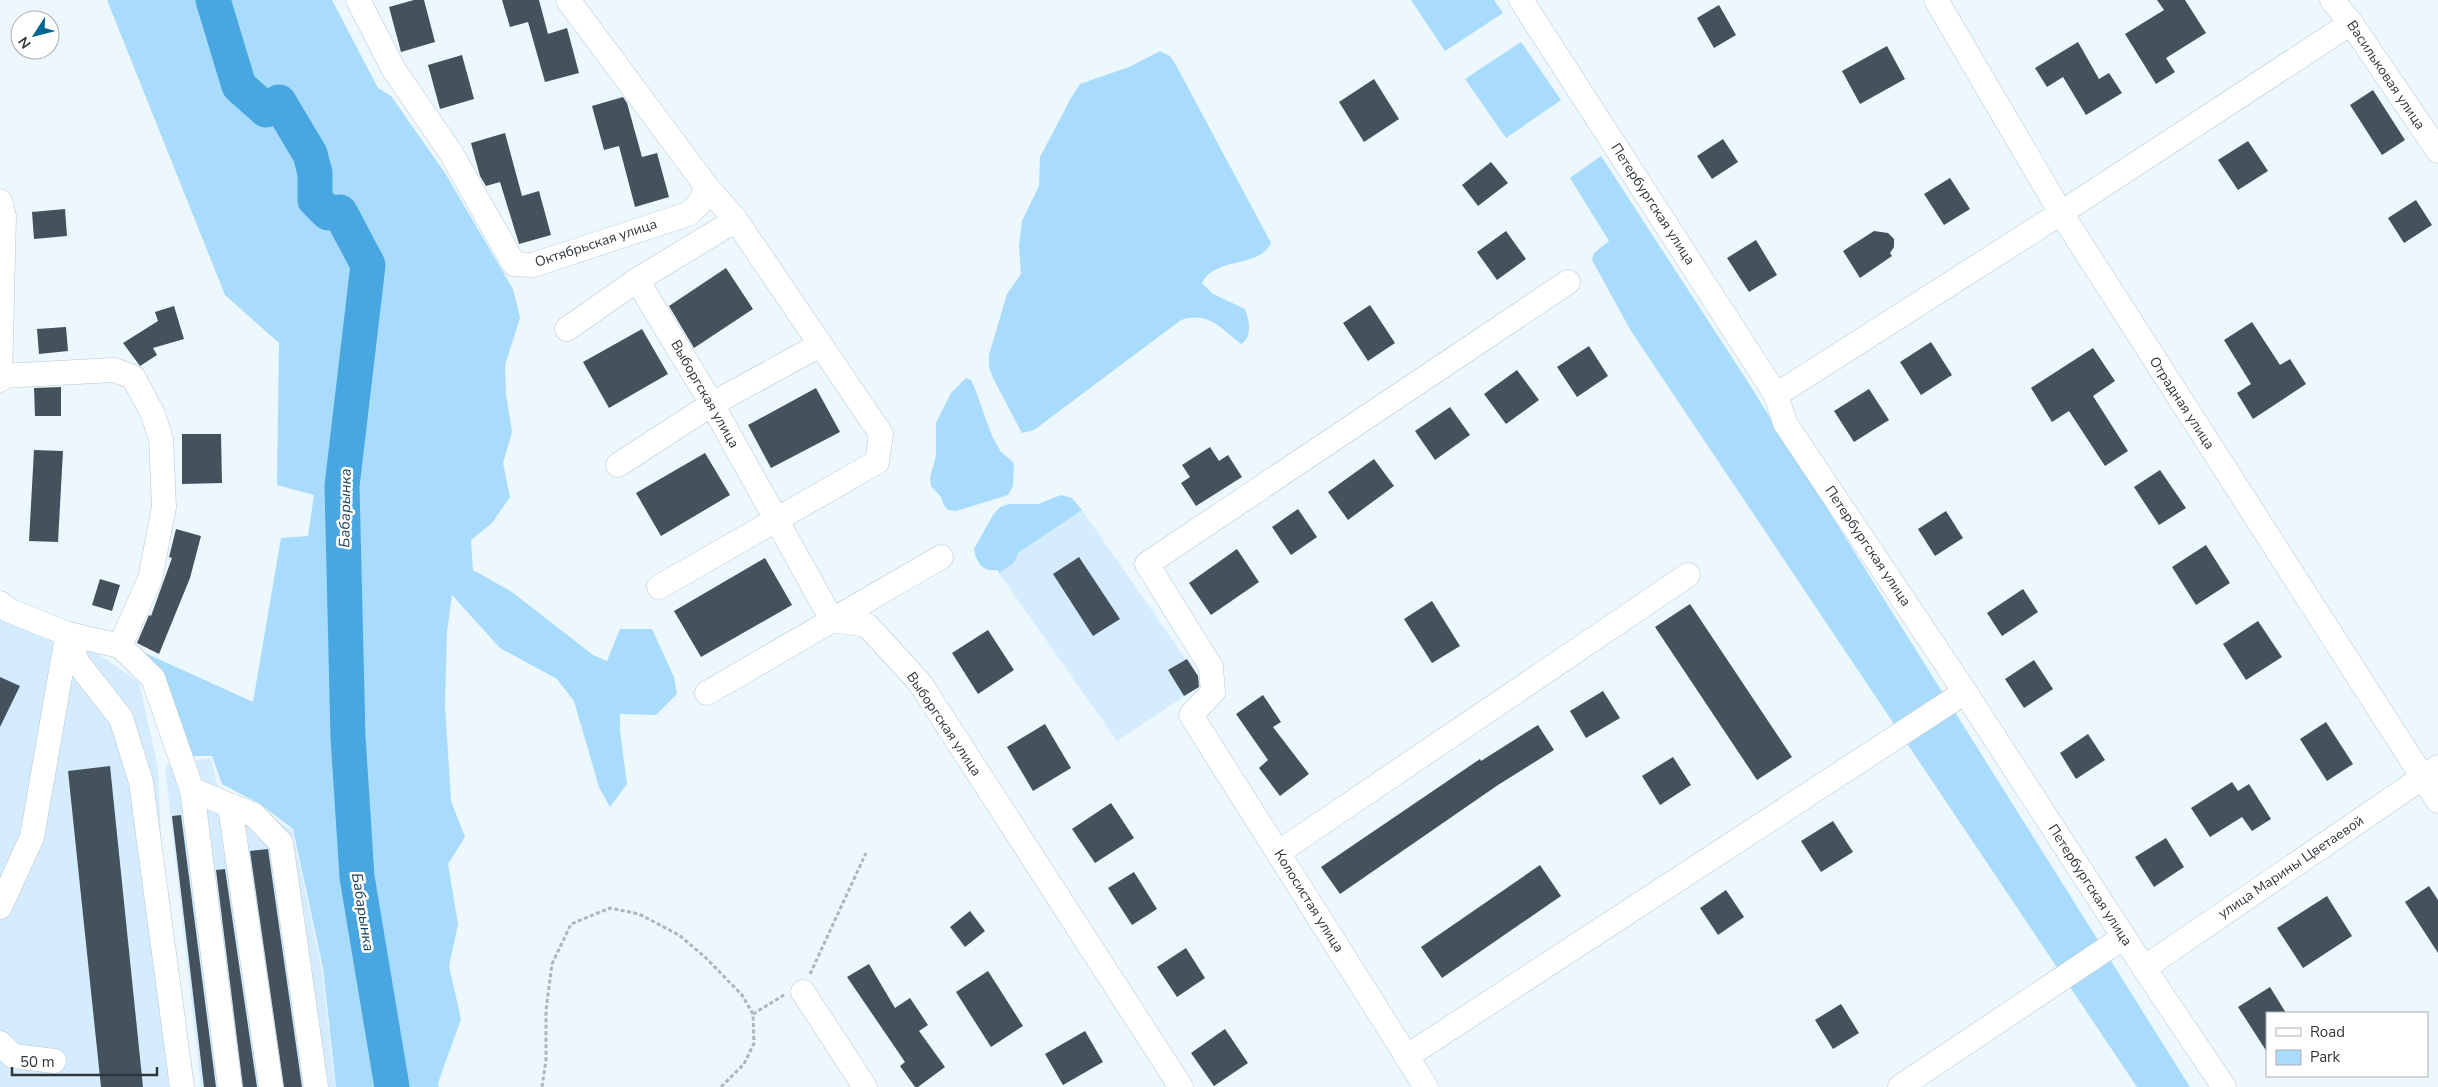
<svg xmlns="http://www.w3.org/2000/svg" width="2438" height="1087" font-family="'Nunito Sans',sans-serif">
<rect width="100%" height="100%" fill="#ecf7fe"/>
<g fill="#d4ecfd">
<path d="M 1082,510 L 1203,684 L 1117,741 L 999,573 L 1014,563 L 1018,553 Z"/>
<path d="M 0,617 L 89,648 L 139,682 L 158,768 L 161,842 L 191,1087 L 0,1087 Z"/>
<path d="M 211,758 L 217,785 L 292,830 L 322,970 L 335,1087 L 201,1087 L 165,765 Z"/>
</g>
<g fill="#a9dbfd">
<path d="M 107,0 L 332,0 L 378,88 L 391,96 L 445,173 L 513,289 L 520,318 L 505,365 L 506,394 L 512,432 L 503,463 L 510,497 L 492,523 L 471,540 L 473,570 L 512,592 L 593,655 L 607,661 L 620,629 L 652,629 L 674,677 L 677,694 L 656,715 L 620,714 L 620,731 L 627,784 L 610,807 L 599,787 L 574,701 L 557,679 L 500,648 L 452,595 L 447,632 L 445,706 L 451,801 L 465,837 L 448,864 L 458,924 L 449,966 L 461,1019 L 438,1083 L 439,1087 L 336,1087 L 323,968 L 293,829 L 260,804 L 222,784 L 212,756 L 189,756 L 132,647 L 253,702 L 281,538 L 308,536 L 314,495 L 277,485 L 279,343 L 225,295 Z"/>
<path d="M 1411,0 L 1494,0 L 1503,13 L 1445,51 Z"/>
<path d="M 1521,42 L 1561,100 L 1506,138 L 1465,79 Z"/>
<path d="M 1160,51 L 1170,56 L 1177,67 L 1271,243 C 1269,246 1267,250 1264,252 C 1247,266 1213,260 1202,283 L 1213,294 L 1245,309 C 1249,320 1253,337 1241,344 C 1221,328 1208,311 1181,320 L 1034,430 L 1022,433 L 993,378 L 989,367 L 989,355 L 1007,294 L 1021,274 L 1019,246 L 1022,221 L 1039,186 L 1040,157 L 1071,98 L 1080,84 L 1129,67 Z"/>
<path d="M 1601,156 L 1746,379 L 2190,1087 L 2137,1087 L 1631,331 L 1592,260 L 1594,253 L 1609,241 L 1570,178 Z"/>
<path d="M 966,378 L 971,380 L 974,386 L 992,436 L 1001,452 L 1013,462 L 1014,467 L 1013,486 L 1008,495 L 956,511 L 948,510 L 944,505 L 941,497 L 931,486 L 930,477 L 936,456 L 936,423 L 951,393 Z"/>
<path d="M 1061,495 L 1072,498 L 1082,510 L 1018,553 L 1014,563 L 999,573 L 998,570 C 982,572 977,563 974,549 L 993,515 L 1000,507 L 1009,504 L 1038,504 Z"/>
</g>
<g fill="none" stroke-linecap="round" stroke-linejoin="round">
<path stroke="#48a7e0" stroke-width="35" d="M 213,0 L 239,86 L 266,110 L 279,102 L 310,154 L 315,173 L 315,200 L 328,213 L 340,212 L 368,265 L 342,486 L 348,737 L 357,877 L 392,1087"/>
</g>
<g fill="#43525c">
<path d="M 414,0 L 424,0 L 435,42 L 401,52 L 389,7 Z"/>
<path d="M 502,0 L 539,0 L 548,34 L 567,28 L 579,73 L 545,82 L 528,22 L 510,27 Z"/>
<path d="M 2157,0 L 2185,0 L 2206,33 L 2166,58 L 2175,72 L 2156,84 L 2125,34 L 2164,10 Z"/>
<path d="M 1719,5 L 1736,35 L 1714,48 L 1697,18 Z"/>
<path d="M 2078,42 L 2099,79 L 2109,73 L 2122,93 L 2086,115 L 2063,77 L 2047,87 L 2035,68 Z"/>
<path d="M 1887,46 L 1905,79 L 1860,104 L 1842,71 Z"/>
<path d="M 462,55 L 474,99 L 440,109 L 428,65 Z"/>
<path d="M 1374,79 L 1399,119 L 1364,142 L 1339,102 Z"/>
<path d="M 2373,90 L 2405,140 L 2382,155 L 2350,105 Z"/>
<path d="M 623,97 L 627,103 L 642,157 L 657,153 L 669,197 L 635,207 L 619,146 L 604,150 L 592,106 Z"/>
<path d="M 505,133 L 522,196 L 539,191 L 551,235 L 519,244 L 500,182 L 486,186 L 480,176 L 471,143 Z"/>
<path d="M 1723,139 L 1738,162 L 1712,179 L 1697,156 Z"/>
<path d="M 2248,141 L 2268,171 L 2238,190 L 2218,160 Z"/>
<path d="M 1491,162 L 1508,183 L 1478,206 L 1462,185 Z"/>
<path d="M 1950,178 L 1970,209 L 1944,225 L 1924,194 Z"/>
<path d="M 2416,200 L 2432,225 L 2404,243 L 2388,218 Z"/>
<path d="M 65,209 L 67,236 L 34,239 L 32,212 Z"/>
<path d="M 1506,231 L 1526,259 L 1497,280 L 1477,252 Z"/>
<path d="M 1874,231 L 1888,233 L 1894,239 L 1894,247 L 1890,253 L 1892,256 L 1860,278 L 1843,251 Z"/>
<path d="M 1756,240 L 1777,275 L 1749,292 L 1727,258 Z"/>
<path d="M 726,268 L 753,309 L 694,348 L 669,306 Z"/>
<path d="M 1370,305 L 1395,343 L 1368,361 L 1343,323 Z"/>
<path d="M 174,306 L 184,339 L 153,348 L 157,355 L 140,366 L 123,343 L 158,321 L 155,312 Z"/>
<path d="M 2252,322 L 2280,365 L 2290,359 L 2306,384 L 2253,419 L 2237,393 L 2251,384 L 2224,340 Z"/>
<path d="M 66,327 L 68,351 L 39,354 L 37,329 Z"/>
<path d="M 642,329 L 668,374 L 609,408 L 583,362 Z"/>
<path d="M 1931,342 L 1952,375 L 1921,395 L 1900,362 Z"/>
<path d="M 1589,346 L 1608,376 L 1577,397 L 1557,367 Z"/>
<path d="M 2093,348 L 2115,381 L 2093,396 L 2128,451 L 2105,466 L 2069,411 L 2052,422 L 2031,388 Z"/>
<path d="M 1517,370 L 1539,400 L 1506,424 L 1484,394 Z"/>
<path d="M 61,387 L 61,416 L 35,416 L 34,388 Z"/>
<path d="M 816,388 L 840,432 L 771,468 L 748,425 Z"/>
<path d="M 1869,389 L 1889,420 L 1854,442 L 1834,411 Z"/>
<path d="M 1450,407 L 1470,435 L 1435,460 L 1415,431 Z"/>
<path d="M 182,434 L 221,434 L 222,483 L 182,484 Z"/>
<path d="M 1210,447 L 1219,461 L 1228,455 L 1242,477 L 1196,506 L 1181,483 L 1190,477 L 1182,465 Z"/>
<path d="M 34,450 L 63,451 L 58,542 L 29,541 Z"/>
<path d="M 705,453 L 730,495 L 661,536 L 636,493 Z"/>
<path d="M 1374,459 L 1394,486 L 1348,520 L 1328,492 Z"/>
<path d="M 2160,470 L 2186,508 L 2159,525 L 2134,487 Z"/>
<path d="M 1298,509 L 1317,537 L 1291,555 L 1272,527 Z"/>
<path d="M 1946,511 L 1963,538 L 1935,556 L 1918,529 Z"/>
<path d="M 176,529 L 201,536 L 190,578 L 159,654 L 137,643 L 149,615 L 151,616 L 172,558 L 169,557 Z"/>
<path d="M 2206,545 L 2230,583 L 2196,605 L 2172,567 Z"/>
<path d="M 1237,549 L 1259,582 L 1211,615 L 1189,583 Z"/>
<path d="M 1079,557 L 1120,619 L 1093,636 L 1053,574 Z"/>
<path d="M 765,558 L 792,605 L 701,657 L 674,611 Z"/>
<path d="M 100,579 L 120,585 L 112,611 L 92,605 Z"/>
<path d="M 2023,589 L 2038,612 L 2002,636 L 1987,613 Z"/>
<path d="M 1432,601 L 1460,646 L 1432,663 L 1404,619 Z"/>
<path d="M 1690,604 L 1792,757 L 1757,780 L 1655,627 Z"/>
<path d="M 2258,621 L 2282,657 L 2246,680 L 2223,644 Z"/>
<path d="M 988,630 L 1014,670 L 978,694 L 952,653 Z"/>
<path d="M 1187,659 L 1198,676 L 1199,687 L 1184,696 L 1168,670 Z"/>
<path d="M 2034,660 L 2053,689 L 2024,708 L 2005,679 Z"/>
<path d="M 0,677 L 20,686 L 0,727 Z"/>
<path d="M 1603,691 L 1620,718 L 1586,738 L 1570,711 Z"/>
<path d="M 1263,695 L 1281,722 L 1273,727 L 1309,774 L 1280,796 L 1259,768 L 1268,760 L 1236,714 Z"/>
<path d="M 2326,722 L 2353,764 L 2327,781 L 2300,739 Z"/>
<path d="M 1045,724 L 1071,768 L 1033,791 L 1007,747 Z"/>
<path d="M 1538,725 L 1554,750 L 1498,785 L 1340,894 L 1321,867 L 1480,759 L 1481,761 Z"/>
<path d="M 2088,734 L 2105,760 L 2076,779 L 2060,753 Z"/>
<path d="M 1673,757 L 1691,785 L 1660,805 L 1642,776 Z"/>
<path d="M 110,766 L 143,1087 L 101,1087 L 68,771 Z"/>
<path d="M 2232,782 L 2238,791 L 2249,784 L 2271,819 L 2252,831 L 2242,817 L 2210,837 L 2191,808 Z"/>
<path d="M 1111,803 L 1134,838 L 1095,863 L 1072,829 Z"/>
<path d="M 181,815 L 216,1087 L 204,1087 L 172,816 Z"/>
<path d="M 1833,821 L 1853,852 L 1821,872 L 1801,841 Z"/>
<path d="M 2166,838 L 2184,867 L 2154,887 L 2135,857 Z"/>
<path d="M 268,849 L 302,1087 L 284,1087 L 250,851 Z"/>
<path d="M 1540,865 L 1561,896 L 1442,978 L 1421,947 Z"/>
<path d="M 225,869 L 257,1087 L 243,1087 L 216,870 Z"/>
<path d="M 1134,872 L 1157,909 L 1132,925 L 1108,888 Z"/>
<path d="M 2429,886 L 2438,900 L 2438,953 L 2405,902 Z"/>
<path d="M 1726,890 L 1744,917 L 1718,935 L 1700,908 Z"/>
<path d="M 2327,896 L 2352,936 L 2303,968 L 2277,928 Z"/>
<path d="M 970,911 L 985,931 L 965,947 L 950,927 Z"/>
<path d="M 1186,948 L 1205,978 L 1177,997 L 1157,967 Z"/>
<path d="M 869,964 L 895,1008 L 910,998 L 928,1025 L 919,1031 L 945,1067 L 918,1087 L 915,1087 L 900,1066 L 905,1062 L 847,977 Z"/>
<path d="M 988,971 L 1023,1026 L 991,1047 L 956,992 Z"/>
<path d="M 2270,987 L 2286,1013 L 2267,1013 L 2267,1052 L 2238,1007 Z"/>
<path d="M 1841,1004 L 1859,1033 L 1833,1049 L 1815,1020 Z"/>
<path d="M 1225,1029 L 1248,1063 L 1214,1086 L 1191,1053 Z"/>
<path d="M 1085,1031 L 1103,1062 L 1063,1085 L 1045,1054 Z"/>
</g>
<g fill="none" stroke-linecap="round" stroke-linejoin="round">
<defs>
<g id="minor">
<path d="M 358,0 L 394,70 L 451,153 L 514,264 L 533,265 L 688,214 L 699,204 L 707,187 L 568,0"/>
<path d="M 1521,0 L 1776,395 L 1785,423 L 1965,692 L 2144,968 L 2224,1087"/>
<path d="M 1936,0 L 2061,213 L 2438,801"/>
<path d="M 2332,0 L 2351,23 L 2438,151"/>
<path d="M 0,201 L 4,216 L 0,380"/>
<path d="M 637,280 L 712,404 L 832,620 L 867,625 L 920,683 L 1181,1087"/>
<path d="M 567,329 L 637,280 L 736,220"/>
<path d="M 1776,395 L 2061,213 L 2351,23"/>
<path d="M 618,465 L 712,404 L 820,345"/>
<path d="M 659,587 L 877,462 L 881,434 L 736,220 L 707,187"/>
<path d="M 0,603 L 8,610 L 68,634 L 120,646 L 150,579 L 164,507 L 161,439 L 153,414 L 133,377 L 114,370 L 1,376"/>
<path d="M 68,634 L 77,662 L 121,718 L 141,782 L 182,1087"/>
<path d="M 120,646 L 153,678 L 192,790 L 230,1087"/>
<path d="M 707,693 L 941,557"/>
<path d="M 192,790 L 254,815 L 281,843 L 316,1087"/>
<path d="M 230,806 L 271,1087"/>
<path d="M 1279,852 L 1688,575"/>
<path d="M 0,907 L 32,837 L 67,637"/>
<path d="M 2144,968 L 2438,767"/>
<path d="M 803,992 L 865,1087"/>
<path d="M 0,1043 L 13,1056 L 54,1061"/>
<path d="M 1406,1057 L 1965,692"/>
<path d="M 1426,1087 L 1191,715 L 1213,692 L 1211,667 L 1147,564 L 1568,282"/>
<path d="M 1900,1087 L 2124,937"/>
</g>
</defs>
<use href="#minor" stroke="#b7c7d3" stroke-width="25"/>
<g stroke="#acb6bc" stroke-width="3" stroke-dasharray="4 2.5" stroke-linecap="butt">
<path d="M 810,974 L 866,853"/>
<path d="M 753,1014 L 784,995"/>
<path d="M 542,1087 L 546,1060 L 546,1010 L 552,964 L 571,924 L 610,908 L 639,914 L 679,935 L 706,958 L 742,995 L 753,1014 L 754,1043 L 744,1064 L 721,1087"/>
</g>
<use href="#minor" stroke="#fff" stroke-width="24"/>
</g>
<g text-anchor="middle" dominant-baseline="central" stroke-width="5" stroke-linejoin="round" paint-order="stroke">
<g font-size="14" fill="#2f363b" stroke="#fff">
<text transform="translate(2386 75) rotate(56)">Васильковая улица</text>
<text transform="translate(1653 204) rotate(57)">Петербургская улица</text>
<text transform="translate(596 243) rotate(-18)">Октябрьская улица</text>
<text transform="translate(705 394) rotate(60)">Выборгская улица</text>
<text transform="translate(2182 403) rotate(57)">Отрадная улица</text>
<text transform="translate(1868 546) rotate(56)">Петербургская улица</text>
<text transform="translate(944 724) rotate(56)">Выборгская улица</text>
<text transform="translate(2291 867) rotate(-34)">улица Марины Цветаевой</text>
<text transform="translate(2090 885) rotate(57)">Петербургская улица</text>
<text transform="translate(1309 901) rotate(58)">Колосистая улица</text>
</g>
<g font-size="15" font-style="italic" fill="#184057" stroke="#fff">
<text transform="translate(345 508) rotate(-89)">Бабарынка</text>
<text transform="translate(363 912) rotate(81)">Бабарынка</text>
</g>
</g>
<rect x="2266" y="1012" width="162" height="65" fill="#ffffff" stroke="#acafb1"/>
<rect x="2276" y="1028" width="25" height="8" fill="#ffffff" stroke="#acafb1"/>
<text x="2310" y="1037" font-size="15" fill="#2f363b">Road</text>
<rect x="2276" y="1050" width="25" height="15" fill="#a9dbfd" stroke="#acafb1"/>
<text x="2310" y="1062" font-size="15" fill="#2f363b">Park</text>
<g transform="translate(35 35) rotate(234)"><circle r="24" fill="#ffffff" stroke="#acafb1"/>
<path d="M0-4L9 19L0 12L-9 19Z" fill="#006694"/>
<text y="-8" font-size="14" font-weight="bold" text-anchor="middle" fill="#2f363b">N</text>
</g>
<path d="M12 1067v8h145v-8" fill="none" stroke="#2f363b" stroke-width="2.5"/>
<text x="20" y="1067" font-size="15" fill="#2f363b" stroke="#ffffff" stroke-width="4" paint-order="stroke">50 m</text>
</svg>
